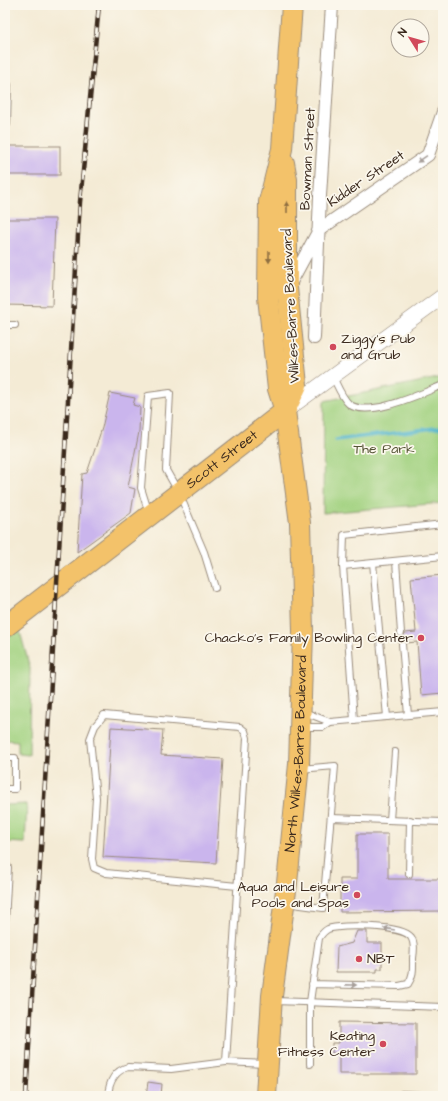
<svg xmlns="http://www.w3.org/2000/svg" width="448" height="1101" font-family="'Architects Daughter',sans-serif">
<rect width="100%" height="100%" fill="#fbf7ec"/>
<filter id="ink" filterUnits="userSpaceOnUse"><feTurbulence type="fractalNoise" baseFrequency=".025" numOctaves="2"/><feDisplacementMap in="SourceGraphic" scale="8" xChannelSelector="R" yChannelSelector="G"/><feConvolveMatrix kernelMatrix="1 2 1 2 8 2 1 2 1" color-interpolation-filters="sRGB"/></filter>
<filter id="wash" filterUnits="userSpaceOnUse"><feTurbulence type="fractalNoise" baseFrequency=".012" numOctaves="4" result="noise"/><feDisplacementMap in="SourceGraphic" scale="16" xChannelSelector="R" yChannelSelector="G"/><feGaussianBlur stdDeviation="0.9" result="paint"/><feColorMatrix in="noise" values="0 0 0 0 0 0 0 0 0 0 0 0 0 0 0 0 0 1.4 0 .05"/><feComposite in="paint" operator="in"/></filter>
<g filter="url(#wash)">
<rect width="100%" height="100%" fill="#f4ebd5"/>
<g fill="#a2d280" stroke="#6e7e4f">
<path d="M 443,377 L 443,503 L 323,513 L 324,401 Z"/>
<path d="M 19,628 L 30,668 L 29,755 L 18,754 L 18,741 L 5,740 L 5,639 Z"/>
<path d="M 27,804 L 25,843 L 5,842 L 5,805 Z"/>
</g>
<g fill="none" stroke-linecap="round" stroke-linejoin="round">
<path stroke="#4cb3cb" stroke-width="3.5" d="M 336,440 L 443,427"/>
</g>
<g id="blocks">
<g fill="#cab5ed">
<rect x="5" y="146" width="55" height="29"/>
<path d="M 5,219 L 55,219 L 52,306 L 5,305 Z"/>
<path d="M 110,393 L 135,398 L 133,405 L 140,407 L 139,432 L 128,487 L 135,489 L 131,513 L 77,552 L 82,474 L 87,473 L 102,428 Z"/>
<path d="M 443,575 L 443,693 L 421,695 L 417,642 L 406,643 L 404,640 L 399,641 L 399,637 L 403,637 L 405,633 L 416,632 L 411,578 Z"/>
<path d="M 111,727 L 163,730 L 161,755 L 223,759 L 216,863 L 103,857 Z"/>
<path d="M 357,834 L 388,834 L 388,879 L 443,879 L 443,911 L 340,912 L 340,879 L 357,879 Z"/>
<path d="M 357,931 L 367,931 L 367,943 L 382,943 L 382,969 L 377,969 L 377,972 L 336,972 L 337,947 L 352,943 Z"/>
<path d="M 339,1022 L 416,1023 L 416,1074 L 339,1074 L 339,1053 L 332,1053 L 332,1043 L 339,1043 Z"/>
<path d="M 148,1082 L 162,1084 L 161,1096 L 146,1096 Z"/>
</g>
</g>
</g>
<g filter="url(#ink)">
<use href="#blocks" fill-opacity="0" stroke="#988a7a" stroke-width="1"/>
<g fill="none" stroke-linecap="round" stroke-linejoin="round">
<defs>
<g id="service">
<path d="M 5,84 L 8,85 L 7,124 L 5,124"/>
<path d="M 5,325 L 15,325"/>
<path d="M 333,377 C 337,385 342,398 349,404 C 368,419 422,393 443,385"/>
<path d="M 150,511 L 146,504 L 141,488 L 148,396 L 170,393 L 166,470 L 179,493 L 204,552 L 215,588"/>
<path d="M 396,561 L 401,633"/>
<path d="M 373,563 L 387,717"/>
<path d="M 343,566 L 344,535 L 443,524"/>
<path d="M 402,644 L 408,715"/>
<path d="M 304,712 L 330,722"/>
<path d="M 354,720 L 343,566 L 443,556"/>
<path d="M 302,727 L 323,727 L 330,722 L 443,712"/>
<path d="M 5,758 L 15,758 L 15,789 L 5,789"/>
<path d="M 331,818 L 443,822"/>
<path d="M 390,820 L 395,752"/>
<path d="M 5,864 L 8,867 L 5,922"/>
<path d="M 409,874 L 410,820"/>
<path d="M 237,886 L 106,873 L 94,868 L 92,859 L 96,798 L 90,739 L 95,726 L 104,715 L 240,727 L 245,731 L 247,738 L 226,1062 L 266,1064"/>
<path d="M 286,903 L 323,908 L 335,766 L 300,769"/>
<path d="M 275,1001 L 443,1007"/>
<path d="M 310,1064 L 310,1002 L 319,938 C 321,935 324,931 328,929 C 341,924 402,925 411,937 C 415,943 414,951 413,958 C 413,968 414,975 408,984 L 399,986 L 312,984"/>
<path d="M 108,1096 C 109,1082 114,1071 128,1067 L 171,1069 L 226,1062"/>
<path d="M 399,1096 L 402,1094 L 442,1096"/>
</g>
<g id="minor">
<path d="M 290,284 L 319,230 L 428,155 L 443,112"/>
<path d="M 314,338 L 320,196 L 332,5"/>
</g>
<path id="tertiary" d="M 285,411 L 443,296"/>
<g id="primary">
<path id="s1" d="M 5,627 L 285,411 L 297,385 L 287,288 L 287,180 L 284,163"/>
<path id="s2" d="M 266,1096 L 272,996 L 287,883 L 299,764 L 303,631 L 300,523 L 285,411 L 278,389 L 268,297 L 269,202 L 282,149 L 292,5"/>
</g>
</defs>
<use href="#service" stroke="#988a7a" stroke-width="8"/>
<use href="#minor" stroke="#988a7a" stroke-width="14"/>
<use href="#tertiary" stroke="#988a7a" stroke-width="16"/>
<use href="#primary" stroke="#988a7a" stroke-width="22"/>
<use href="#service" stroke="#fff" stroke-width="6"/>
<use href="#minor" stroke="#fff" stroke-width="12"/>
<use href="#tertiary" stroke="#fff" stroke-width="15"/>
<use href="#primary" stroke="#f3c26a" stroke-width="20"/>
<defs>
<path id="rail" d="M 26,1096 L 80,202 L 99,5"/>
</defs>
<use href="#rail" stroke="#3b2a1e" stroke-width="4.5"/>
<use href="#rail" stroke="#fbf7ec" stroke-width="3" stroke-dasharray="9" stroke-linecap="butt"/>
</g>
<defs><path id="oneway-solid" d="M-6-.8H1V-3.2L6.5 0L1 3.2V.8H-6Z"/></defs>
<g fill="#a79f9a">
<use href="#oneway-solid" transform="translate(422 159) rotate(146)"/>
<use href="#oneway-solid" transform="translate(389 929) rotate(-171)"/>
<use href="#oneway-solid" transform="translate(351 985) rotate(1)"/>
</g>
<g fill="#8e6e40">
<use href="#oneway-solid" transform="translate(287 207) rotate(-90)"/>
<use href="#oneway-solid" transform="translate(269 257) rotate(90)"/>
</g>
</g>
<g fill="#d1495b" stroke="#fbf7ec" stroke-width="1.5">
<circle cx="333" cy="347" r="4"/>
<circle cx="421" cy="638" r="4"/>
<circle cx="357" cy="895" r="4"/>
<circle cx="359" cy="959" r="4"/>
<circle cx="383" cy="1044" r="4"/>
</g>
<g text-anchor="middle" dominant-baseline="central" stroke-width="3.5" stroke-linejoin="round" paint-order="stroke">
<g font-size="14" fill="#3b2a1e" stroke="#fbf7ec">
<text transform="translate(308 159) rotate(-87)">Bowman Street</text>
<text transform="translate(366 179) rotate(-34)">Kidder Street</text>
<text transform="translate(291 306) rotate(-93)">Wilkes-Barre Boulevard</text>
<text stroke="none"><textPath href="#s1" startOffset="274">Scott Street</textPath></text>
<text stroke="none"><textPath href="#s2" startOffset="344">North Wilkes-Barre Boulevard</textPath></text>
</g>
<g font-size="14" fill="#3b2a1e" stroke="#fbf7ec" text-anchor="end">
<text x="341" y="339" text-anchor="start">Ziggy's Pub<tspan x="341" dy="16">and Grub</tspan></text>
<text x="413" y="638">Chacko's Family Bowling Center</text>
<text x="349" y="887">Aqua and Leisure<tspan x="349" dy="16">Pools and Spas</tspan></text>
<text x="367" y="959" text-anchor="start">NBT</text>
<text x="375" y="1036">Keating<tspan x="375" dy="16">Fitness Center</tspan></text>
</g>
<g font-size="14" fill="#555436" stroke="#fbf7ec">
<text x="384" y="449">The Park</text>
</g>
</g>
<rect width="448" height="1101" fill="none" stroke="#fbf7ec" stroke-width="20"/>
<g transform="translate(410 38) rotate(307)"><circle r="19" fill="#fbf7ec" stroke="#aea59a"/>
<path d="M0-3L7 15L0 10L-7 15Z" fill="#d1495b"/>
<text y="-6" font-size="11" font-weight="bold" text-anchor="middle" fill="#3b2a1e">N</text>
</g>
</svg>
